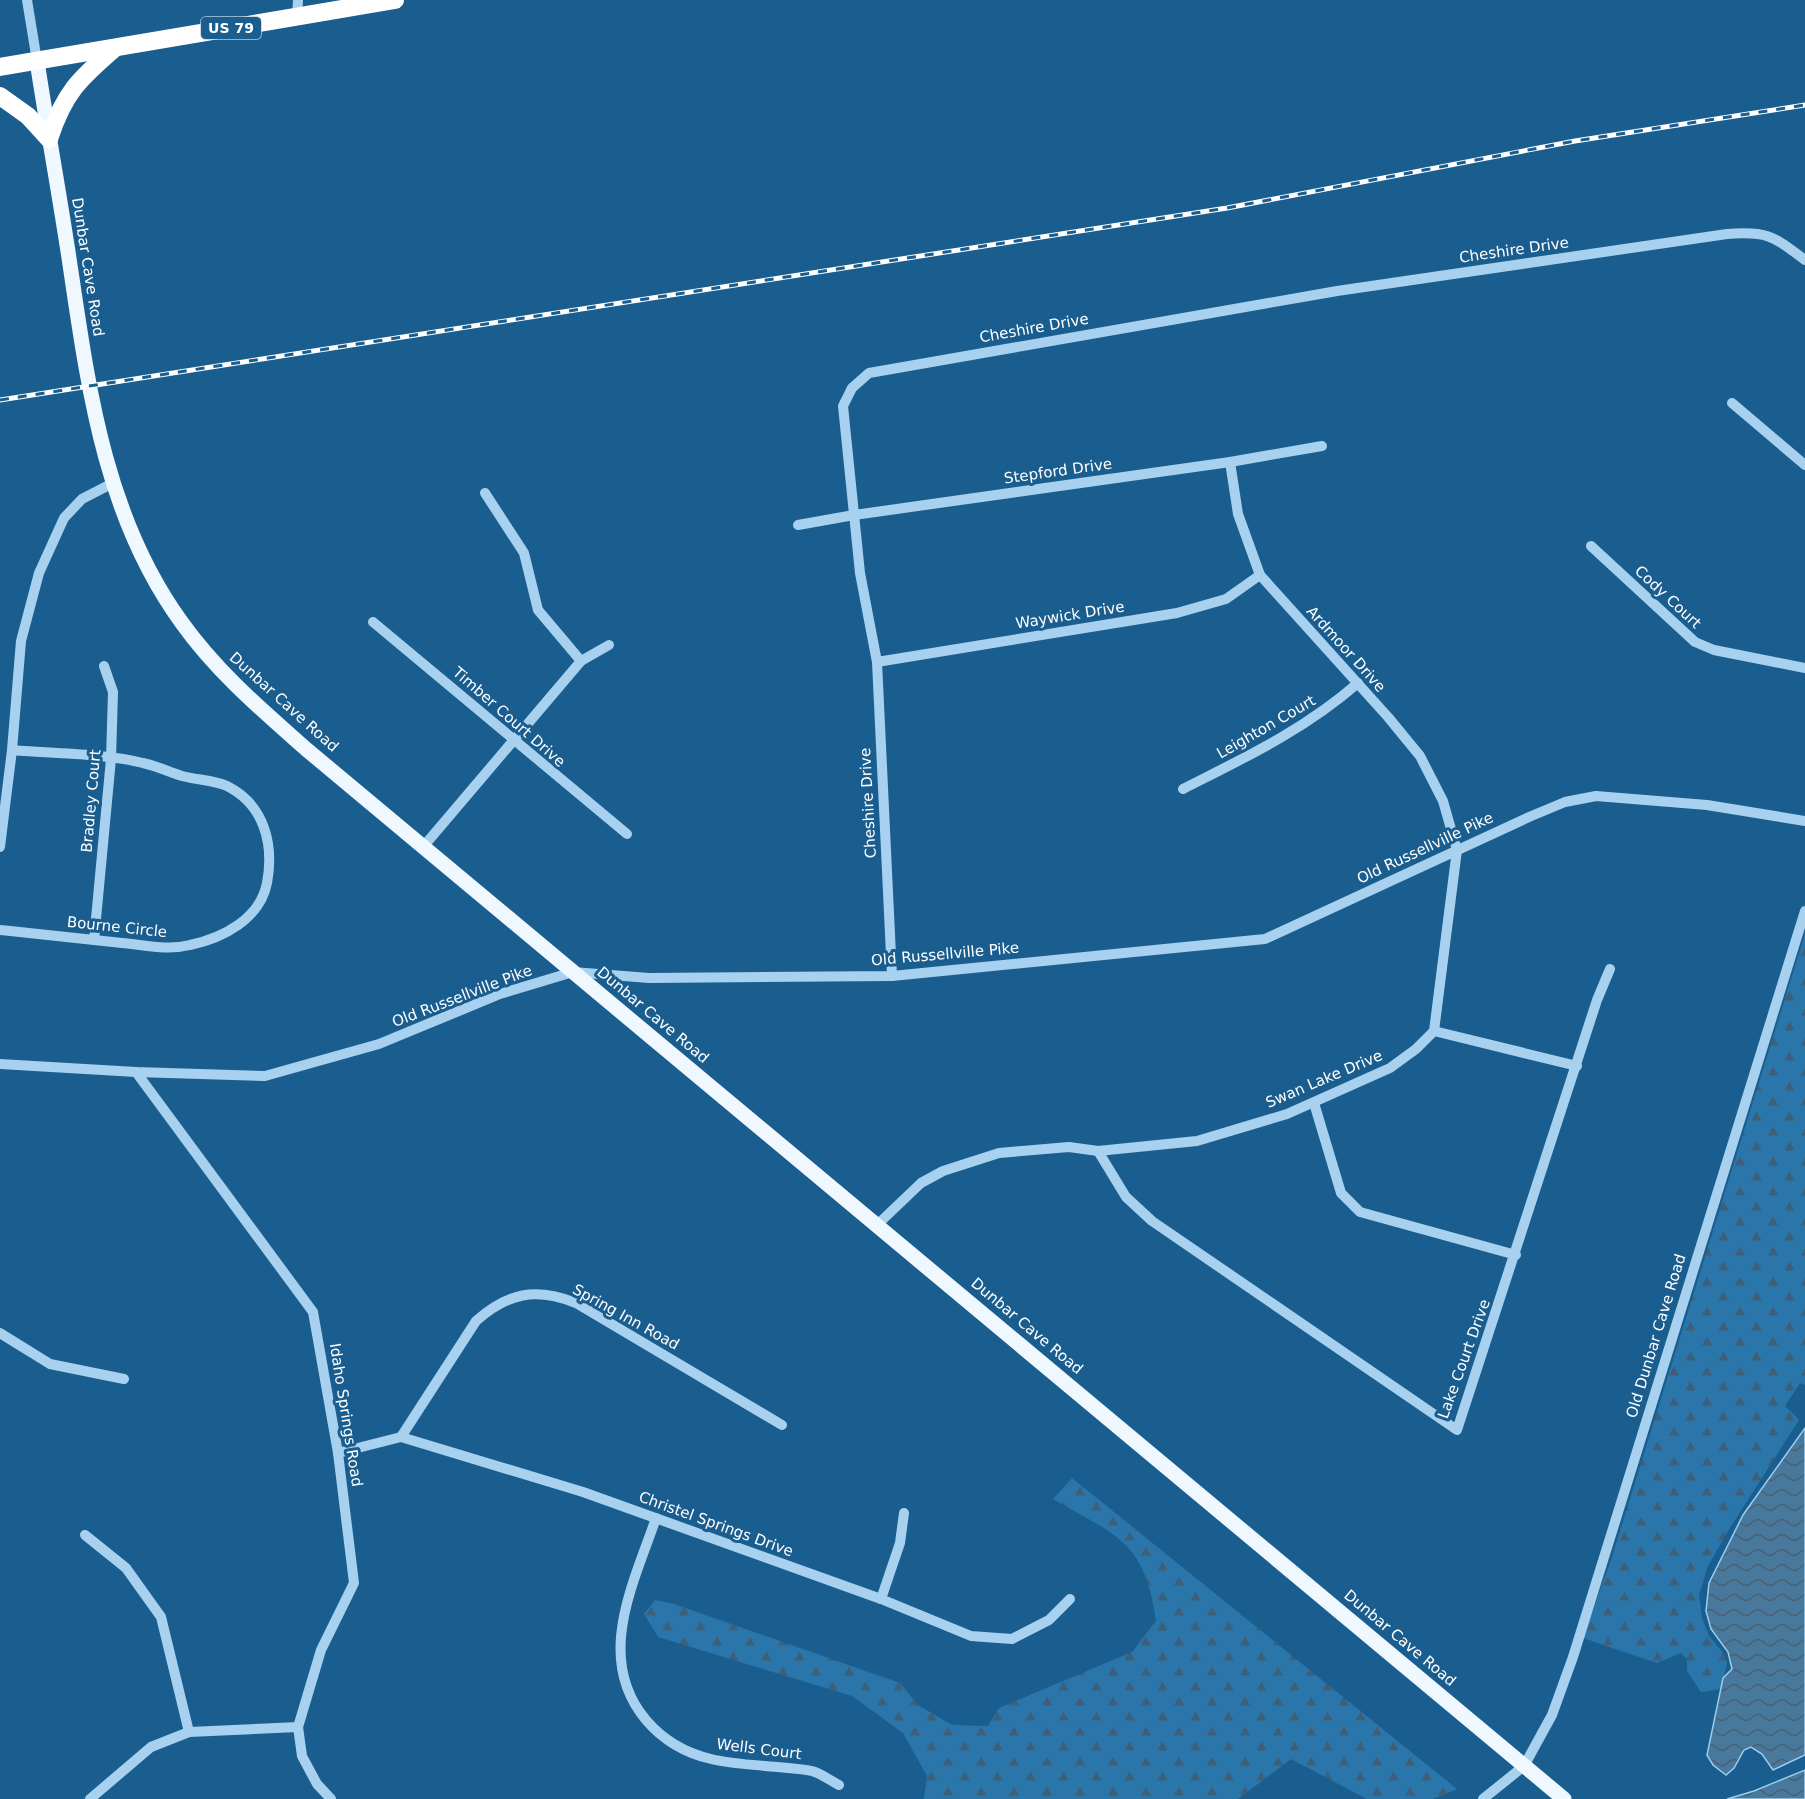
<svg xmlns="http://www.w3.org/2000/svg" width="1805" height="1799" font-family="'DejaVu Sans',sans-serif">
<defs>
<pattern id="forest-firs" width="22" height="20" patternUnits="userSpaceOnUse" patternTransform="scale(1.5)"><rect width="22" height="20" fill="#2a76ab"/><path d="M5 1l3.5 6h-7zM16 11l3.5 6h-7z" fill="#3d5f77"/></pattern>
<pattern id="water-waves" width="16" height="10" patternUnits="userSpaceOnUse" patternTransform="scale(1.5)"><rect width="16" height="10" fill="#48789b"/><path d="M0 5q4-4 8 0t8 0" fill="none" stroke="#4a6070"/></pattern>
</defs>
<rect width="100%" height="100%" fill="#1a5d8f"/>
<g fill="url(#forest-firs)">
<path d="M 1805,934 L 1805,1385 L 1800,1383 L 1785,1406 L 1799,1420 L 1728,1531 L 1708,1566 L 1699,1595 L 1702,1618 L 1709,1636 L 1724,1654 L 1727,1663 L 1721,1689 L 1701,1692 L 1687,1671 L 1687,1659 L 1681,1653 L 1657,1663 L 1583,1638 L 1612,1557 Z"/>
<path d="M 1072,1478 L 1457,1789 L 1433,1799 L 1367,1799 L 1291,1759 L 1238,1799 L 924,1799 L 927,1776 L 903,1733 L 852,1696 L 658,1637 L 644,1614 L 655,1600 L 674,1604 L 900,1683 L 918,1705 L 952,1725 L 988,1726 L 999,1708 L 1132,1652 L 1156,1621 C 1145,1541 1117,1536 1053,1499 Z"/>
</g>
<g fill="url(#water-waves)" stroke="#9acef0" stroke-width="1.5">
<path d="M 1805,1428 L 1805,1755 L 1773,1770 L 1762,1754 L 1751,1747 L 1744,1750 L 1734,1768 L 1726,1775 L 1713,1765 L 1707,1755 L 1723,1678 L 1732,1669 L 1728,1652 L 1711,1629 L 1706,1611 L 1709,1583 L 1743,1515 Z"/>
<path d="M 1805,1770 L 1805,1799 L 1727,1799 L 1754,1791 Z"/>
</g>
<g fill="none" stroke-linecap="round" stroke-linejoin="round">
<g stroke="#a7d1ee" stroke-width="10">
<path d="M 27,0 L 37,61"/>
<path d="M 297,17 L 298,0"/>
<path d="M 1732,403 L 1805,465"/>
<path d="M 485,493 L 524,553 L 538,610 L 581,661"/>
<path d="M 798,525 L 854,515 L 1230,462 L 1322,446"/>
<path d="M 1591,546 L 1695,642 L 1714,650 L 1805,668"/>
<path d="M 373,622 L 627,834"/>
<path d="M 877,662 L 1177,613 L 1226,599 L 1260,575"/>
<path d="M 1183,789 C 1246,757 1304,730 1358,683"/>
<path d="M 0,847 L 12,750 L 21,641 L 39,573 L 64,518 L 82,499 L 111,484"/>
<path d="M 423,847 L 581,661 L 609,645"/>
<path d="M 0,930 C 41,934 82,939 122,943 C 145,945 167,951 190,945 C 223,938 260,919 267,883 C 274,845 265,805 227,786 C 214,780 196,780 182,776 C 169,772 157,766 143,763 C 103,753 54,754 12,750"/>
<path d="M 94,940 L 111,759 L 113,692 L 104,666"/>
<path d="M 892,976 L 877,662 L 860,573 L 843,406 L 852,388 L 869,373 L 1337,291 L 1727,234 C 1768,231 1773,236 1805,260"/>
<path d="M 1434,1031 L 1577,1066"/>
<path d="M 0,1064 L 136,1072 L 265,1076 L 379,1044 L 500,994 L 573,972 L 649,978 L 892,976 L 1265,939 L 1529,817 L 1565,802 L 1596,796 L 1707,805 L 1805,821"/>
<path d="M 136,1072 L 313,1312 L 338,1453 L 354,1583 L 321,1650 L 298,1727 L 302,1756 L 317,1784 L 331,1799"/>
<path d="M 1314,1103 L 1341,1193 L 1360,1212 L 1516,1255"/>
<path d="M 1098,1151 L 1126,1197 L 1152,1221 L 1457,1430 L 1597,1000 L 1610,969"/>
<path d="M 877,1225 L 921,1183 L 943,1171 L 999,1153 L 1069,1147 L 1098,1151 L 1197,1141 L 1287,1114 L 1390,1068 L 1416,1049 L 1434,1031 L 1457,850 L 1443,801 L 1420,756 L 1388,717 L 1260,575 L 1238,514 L 1230,462"/>
<path d="M 0,1333 L 50,1364 L 124,1379"/>
<path d="M 401,1437 L 476,1321 C 508,1293 535,1287 576,1303 L 782,1425"/>
<path d="M 338,1453 L 401,1437 L 583,1492 L 881,1599 L 971,1636 L 1012,1639 L 1049,1620 L 1070,1599"/>
<path d="M 656,1518 C 634,1583 594,1658 646,1720 C 663,1740 685,1753 711,1759 C 735,1765 763,1765 788,1768 C 796,1769 807,1769 815,1772 C 823,1775 831,1781 839,1785"/>
<path d="M 85,1535 L 126,1568 L 161,1617 L 189,1732"/>
<path d="M 881,1599 L 900,1543 L 904,1513"/>
<path d="M 90,1799 L 151,1747 L 189,1732 L 298,1727"/>
<path d="M 1483,1799 L 1524,1766 L 1552,1715 L 1573,1657 L 1805,911"/>
</g>
<path stroke="#eff7ff" stroke-width="15" d="M 37,61 C 47,127 59,192 69,258 C 88,386 104,516 182,623 C 217,672 262,710 306,749 L 1564,1799"/>
<g stroke="#fff" stroke-width="18">
<path d="M 0,67 L 395,0"/>
<path d="M 0,96 L 28,116 L 49,139 C 64,93 79,79 115,48"/>
</g>
<defs>
<path id="rail" d="M 0,400 L 1227,208 L 1575,141 L 1805,105"/>
</defs>
<use href="#rail" stroke="#fff" stroke-width="5"/>
<use href="#rail" stroke="#1a5d8f" stroke-width="3" stroke-dasharray="9" stroke-linecap="butt"/>
</g>
<g text-anchor="middle" dominant-baseline="central" stroke-width="6" stroke-linejoin="round" paint-order="stroke">
<rect fill="#1a5d8f" stroke="#bacedd" stroke-width="1.5" x="201" y="17" width="60" height="22" rx="4.5"/>
<g font-size="14" font-weight="bold" fill="#fff">
<text x="231" y="28">US 79</text>
</g>
<g font-size="15" fill="#fff" stroke="#1a5d8f">
<text transform="translate(1514 250) rotate(-8)">Cheshire Drive</text>
<text transform="translate(88 267) rotate(81)">Dunbar Cave Road</text>
<text transform="translate(1034 328) rotate(-10)">Cheshire Drive</text>
<text transform="translate(1058 471) rotate(-8)">Stepford Drive</text>
<text transform="translate(1668 597) rotate(43)">Cody Court</text>
<text transform="translate(1070 615) rotate(-9)">Waywick Drive</text>
<text transform="translate(1346 649) rotate(48)">Ardmoor Drive</text>
<text transform="translate(284 702) rotate(42)">Dunbar Cave Road</text>
<text transform="translate(509 717) rotate(41)">Timber Court Drive</text>
<text transform="translate(1266 727) rotate(-30)">Leighton Court</text>
<text transform="translate(91 801) rotate(-85)">Bradley Court</text>
<text transform="translate(868 803) rotate(-93)">Cheshire Drive</text>
<text transform="translate(1425 848) rotate(-25)">Old Russellville Pike</text>
<text transform="translate(117 927) rotate(6)">Bourne Circle</text>
<text transform="translate(945 954) rotate(-5)">Old Russellville Pike</text>
<text transform="translate(462 996) rotate(-21)">Old Russellville Pike</text>
<text transform="translate(653 1015) rotate(40)">Dunbar Cave Road</text>
<text transform="translate(1324 1079) rotate(-23)">Swan Lake Drive</text>
<text transform="translate(626 1317) rotate(29)">Spring Inn Road</text>
<text transform="translate(1027 1326) rotate(40)">Dunbar Cave Road</text>
<text transform="translate(1656 1336) rotate(-73)">Old Dunbar Cave Road</text>
<text transform="translate(1464 1359) rotate(-70)">Lake Court Drive</text>
<text transform="translate(346 1415) rotate(81)">Idaho Springs Road</text>
<text transform="translate(716 1524) rotate(20)">Christel Springs Drive</text>
<text transform="translate(1400 1638) rotate(40)">Dunbar Cave Road</text>
<text transform="translate(759 1749) rotate(7)">Wells Court</text>
</g>
</g>
</svg>
